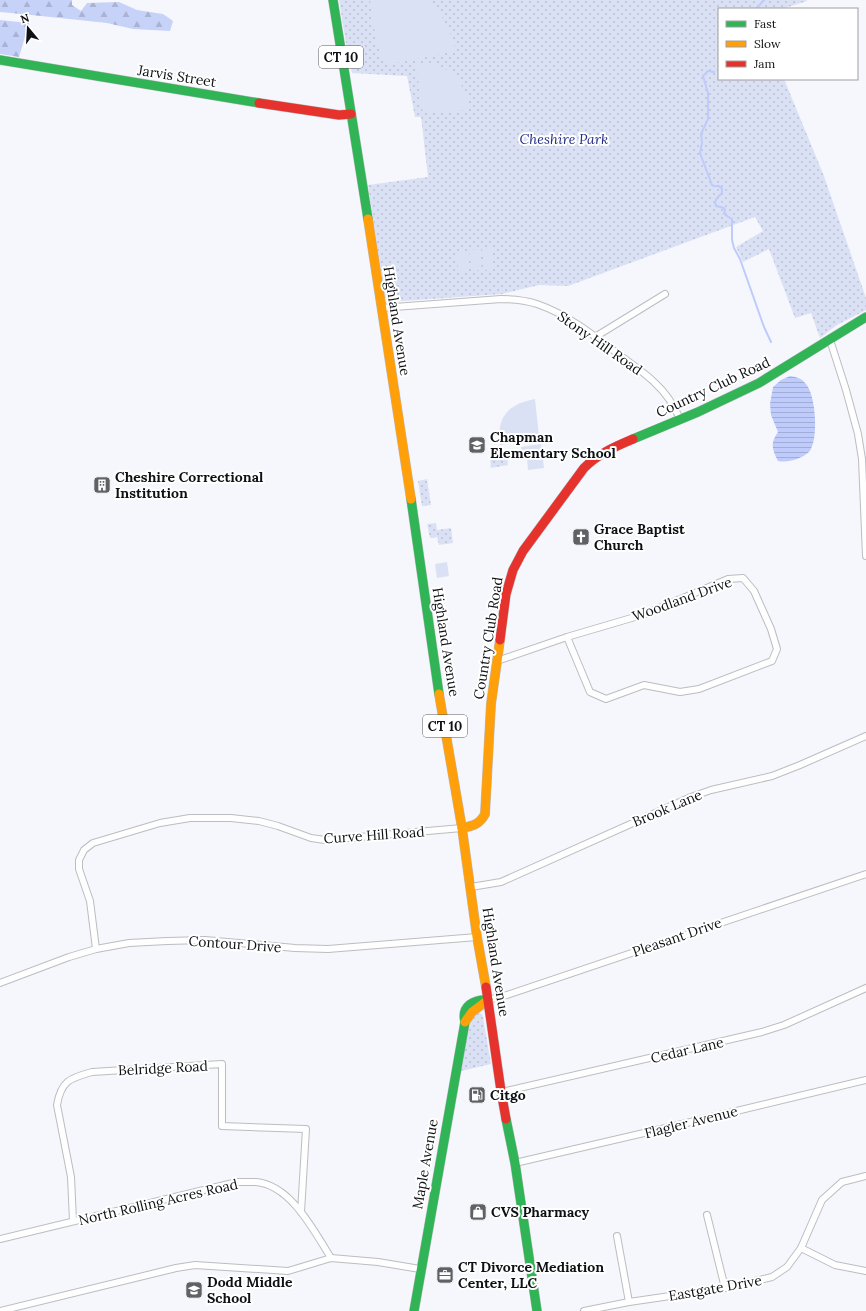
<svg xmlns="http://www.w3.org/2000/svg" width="866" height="1311" font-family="Lora,serif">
<defs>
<pattern id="grass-dots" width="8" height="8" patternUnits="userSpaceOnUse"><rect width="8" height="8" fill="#dbe1f5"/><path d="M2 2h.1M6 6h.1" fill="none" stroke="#bbc0d1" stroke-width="1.8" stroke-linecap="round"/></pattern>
<pattern id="forest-firs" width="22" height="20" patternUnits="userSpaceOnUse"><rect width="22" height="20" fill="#c7d2f8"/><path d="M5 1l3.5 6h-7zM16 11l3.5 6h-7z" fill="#aab3d4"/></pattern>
<pattern id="water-rules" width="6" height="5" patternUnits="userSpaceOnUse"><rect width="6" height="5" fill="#becbfb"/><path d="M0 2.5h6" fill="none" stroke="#a2add6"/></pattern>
</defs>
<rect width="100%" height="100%" fill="#f6f7fc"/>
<g fill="url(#grass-dots)">
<path d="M 339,0 L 806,0 L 807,1 L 782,9 L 719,9 L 719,79 L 784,79 L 824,176 L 866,298 L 866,310 L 837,325 L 820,338 L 811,313 L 795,318 L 769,249 L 743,262 L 736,247 L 763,231 L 755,217 L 568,286 L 539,285 L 502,294 L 389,302 L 385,297 L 368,185 L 428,177 L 421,117 L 415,117 L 407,76 L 352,73 L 349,63 Z"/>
<path d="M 507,455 L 508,465 L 491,468 L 490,458 Z"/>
<path d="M 427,479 L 431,505 L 422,506 L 418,481 Z"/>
<path d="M 436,523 L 437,530 L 451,528 L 453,543 L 439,545 L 437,537 L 430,538 L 427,524 Z"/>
<path d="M 479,1013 L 482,1014 L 483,1017 L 491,1064 L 461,1071 C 463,1058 466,1016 479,1013 Z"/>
</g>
<g fill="url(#forest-firs)">
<path d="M 0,0 L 72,0 L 72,5 L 81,11 L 87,3 L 119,2 L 137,10 L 163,14 L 173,21 L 170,31 L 133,29 L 107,23 L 22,14 L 0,12 Z"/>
<path d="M 0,20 L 29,23 L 19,57 L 0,54 Z"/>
</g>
<g fill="#dbe1f5">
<path d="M 370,0 L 426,0 C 443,14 451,31 456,51 L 402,62 L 387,64 C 377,56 372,15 370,0 Z"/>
<path d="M 416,64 C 421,64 427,63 432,64 C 454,68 468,89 469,110 L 426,113 L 422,110 Z"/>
<path d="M 491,247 L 494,268 L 485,270 L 482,249 Z"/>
<path d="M 478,249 L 482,270 L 472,271 L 469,250 Z"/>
<path d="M 466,251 L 469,272 L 459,273 L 456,252 Z"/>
<path d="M 535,399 L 539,436 L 537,439 L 500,445 C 496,417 508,404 535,399 Z"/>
<path d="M 541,444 L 544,468 L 528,470 L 527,459 L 522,460 L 521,447 Z"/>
<path d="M 447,562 L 449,576 L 437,578 L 435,564 Z"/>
</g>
<path fill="url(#water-rules)" d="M 790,376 C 797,377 801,378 806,384 C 816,395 819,441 809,452 C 801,459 788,463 778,461 C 772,449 770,443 778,432 L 771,415 L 770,404 L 773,387 L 781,380 Z"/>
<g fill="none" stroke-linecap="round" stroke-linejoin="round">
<g stroke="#becbfb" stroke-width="2">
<path d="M 756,9 L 764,0"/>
<path d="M 714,72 L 708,71 L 703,76 L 708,93 L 708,119 L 701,134 L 702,143 L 700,153 L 712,185 L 714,186 L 719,186 L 722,189 L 722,193 L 717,198 L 715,202 L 716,206 L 724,208 L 725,210 L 724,214 L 732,219 L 732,240 L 734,248 L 740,259 L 764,327 L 771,342"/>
</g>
<defs>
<g id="street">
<path d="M 381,308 L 501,299 C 513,299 525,300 537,304 C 569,315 596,337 622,357 C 633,365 645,373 654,382 C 665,392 674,405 680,419"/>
<path d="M 595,337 L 665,294"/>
<path d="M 830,340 L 846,390 L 858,434 L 862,459 L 866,556"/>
<path d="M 743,578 L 754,591 L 771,629 L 777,649 L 772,661 L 699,689 L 680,692 L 644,685 L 606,699 L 590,692 L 567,637 L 645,614 L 728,579 Z"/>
<path d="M 497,661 L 567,637"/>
<path d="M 471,887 L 501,882 L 691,797 L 711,790 L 772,776 L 800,765 L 866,736"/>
<path d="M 96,949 L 90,901 L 79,869 L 79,860 L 84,850 L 93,843 L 160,823 L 190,818 L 231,818 L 259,821 L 278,826 L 311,838 L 325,840 L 462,828"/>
<path d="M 0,983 L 69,957 L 96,949 L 129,943 L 167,941 L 205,940 L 295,948 L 328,949 L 477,937"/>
<path d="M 488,1000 L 507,995 L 866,874"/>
<path d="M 502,1092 L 762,1032 L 784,1025 L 866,988"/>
<path d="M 515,1163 L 674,1126 L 866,1080"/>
<path d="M 707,1215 L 725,1288"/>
<path d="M 73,1221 L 71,1177 L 57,1105 C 61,1081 70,1078 92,1072 L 222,1064 L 222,1126 L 306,1129 L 301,1212"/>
<path d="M 617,1236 L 629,1302"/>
<path d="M 0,1239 L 237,1182 C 243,1182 250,1182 256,1182 C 291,1185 314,1231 331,1258"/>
<path d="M 801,1248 L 835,1265 L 866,1271"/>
<path d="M 0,1311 L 176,1268 L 195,1265 L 288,1271 L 331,1258 L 378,1262 L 420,1269"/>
<path d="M 584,1311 L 629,1302 L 725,1288 L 772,1277 L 787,1267 L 801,1248 L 822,1200 L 842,1182 L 866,1176"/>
</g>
<g id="fast">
<path d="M 333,0 L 368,219"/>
<path d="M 0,60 L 259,103"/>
<path d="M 633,439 L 698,412 L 759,383 L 866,317"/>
<path d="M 411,499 L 439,694"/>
<path d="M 506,1119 L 515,1163 L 537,1311"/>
<path d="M 414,1311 L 465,1022 C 461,1006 474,999 488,1000"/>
</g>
<g id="slow">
<path d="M 368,219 L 411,499"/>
<path d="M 439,694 L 462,828 L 477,937 L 486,987"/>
<path d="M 462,828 C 473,826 480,824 485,814 L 491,704 L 500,640"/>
<path d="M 465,1022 L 472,1012 L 488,1000"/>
</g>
<g id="jam">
<path d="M 259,103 L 339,115 L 351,114"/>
<path d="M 500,640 L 506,594 L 513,570 L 523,551 L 584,468 C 598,454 614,447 633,439"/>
<path d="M 486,987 L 501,1091 L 506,1119"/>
</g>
</defs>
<use href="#street" stroke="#bcbdc1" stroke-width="8"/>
<use href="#fast" stroke="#bcbdc1" stroke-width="10"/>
<use href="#slow" stroke="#bcbdc1" stroke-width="10"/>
<use href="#jam" stroke="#bcbdc1" stroke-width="10"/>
<use href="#street" stroke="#fefeff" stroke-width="6"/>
<use href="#fast" stroke="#30b455" stroke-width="9"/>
<use href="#slow" stroke="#ff9f0a" stroke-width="9"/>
<use href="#jam" stroke="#e5322d" stroke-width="9"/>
</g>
<defs>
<symbol id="school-square" viewBox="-11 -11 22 22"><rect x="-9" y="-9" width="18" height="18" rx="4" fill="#606165" stroke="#fff"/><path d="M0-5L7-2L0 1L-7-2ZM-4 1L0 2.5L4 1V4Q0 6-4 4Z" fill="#fff"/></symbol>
<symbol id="building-square" viewBox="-11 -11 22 22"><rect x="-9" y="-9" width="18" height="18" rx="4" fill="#606165" stroke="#fff"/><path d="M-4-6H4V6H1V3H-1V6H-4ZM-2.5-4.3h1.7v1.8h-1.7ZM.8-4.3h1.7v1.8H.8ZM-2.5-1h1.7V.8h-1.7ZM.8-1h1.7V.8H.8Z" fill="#fff"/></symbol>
<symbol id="church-square" viewBox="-11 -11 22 22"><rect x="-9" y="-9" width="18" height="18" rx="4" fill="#606165" stroke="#fff"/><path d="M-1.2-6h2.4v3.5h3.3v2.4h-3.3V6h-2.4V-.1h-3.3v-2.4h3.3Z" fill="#fff"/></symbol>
<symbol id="fuel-square" viewBox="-11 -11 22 22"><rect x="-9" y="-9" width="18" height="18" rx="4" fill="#606165" stroke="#fff"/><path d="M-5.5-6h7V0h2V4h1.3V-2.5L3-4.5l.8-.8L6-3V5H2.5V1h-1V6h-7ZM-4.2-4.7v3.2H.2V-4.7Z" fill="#fff"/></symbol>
<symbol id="shop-square" viewBox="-11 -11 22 22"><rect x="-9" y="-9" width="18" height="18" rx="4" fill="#606165" stroke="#fff"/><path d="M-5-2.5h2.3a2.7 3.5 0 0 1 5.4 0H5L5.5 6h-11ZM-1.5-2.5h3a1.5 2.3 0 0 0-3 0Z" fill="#fff"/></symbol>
<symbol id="office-square" viewBox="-11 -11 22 22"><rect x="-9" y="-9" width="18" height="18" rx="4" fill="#606165" stroke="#fff"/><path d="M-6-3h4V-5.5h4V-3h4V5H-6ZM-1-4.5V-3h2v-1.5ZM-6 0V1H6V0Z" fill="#fff"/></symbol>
</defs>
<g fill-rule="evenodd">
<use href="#school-square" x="467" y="435" width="20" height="20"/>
<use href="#building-square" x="92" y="475" width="20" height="20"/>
<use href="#church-square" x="571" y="527" width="20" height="20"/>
<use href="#fuel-square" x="467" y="1085" width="20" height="20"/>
<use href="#shop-square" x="468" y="1202" width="20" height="20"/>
<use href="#office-square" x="435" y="1265" width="20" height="20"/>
<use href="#school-square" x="184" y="1280" width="20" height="20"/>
</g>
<g text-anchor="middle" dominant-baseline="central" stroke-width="4" stroke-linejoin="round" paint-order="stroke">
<g fill="#fff" stroke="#57585a" stroke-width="1">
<rect x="319" y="46" width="44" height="22" rx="3"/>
<rect x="423" y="715" width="44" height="22" rx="3"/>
</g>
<g font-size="13" font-weight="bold" fill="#0f1014">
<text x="341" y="57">CT 10</text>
<text x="445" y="726">CT 10</text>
</g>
<g font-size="14" fill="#0f1014" stroke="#fff">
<text transform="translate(177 76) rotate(9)">Jarvis Street</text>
<text transform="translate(397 321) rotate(81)">Highland Avenue</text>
<text transform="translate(600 343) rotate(35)">Stony Hill Road</text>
<text transform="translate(713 387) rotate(-25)">Country Club Road</text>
<text transform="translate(682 599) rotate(-20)">Woodland Drive</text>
<text transform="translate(488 638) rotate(-81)">Country Club Road</text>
<text transform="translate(446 642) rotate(81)">Highland Avenue</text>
<text transform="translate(667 808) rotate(-23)">Brook Lane</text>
<text transform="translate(374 835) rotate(-4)">Curve Hill Road</text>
<text transform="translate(677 937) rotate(-19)">Pleasant Drive</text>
<text transform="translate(235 944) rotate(4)">Contour Drive</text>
<text transform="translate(496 962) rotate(81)">Highland Avenue</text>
<text transform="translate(687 1050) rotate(-13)">Cedar Lane</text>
<text transform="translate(163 1068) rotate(-3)">Belridge Road</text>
<text transform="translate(691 1122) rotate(-14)">Flagler Avenue</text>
<text transform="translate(425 1164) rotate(-80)">Maple Avenue</text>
<text transform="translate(158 1202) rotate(-13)">North Rolling Acres Road</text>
<text transform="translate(715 1288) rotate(-10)">Eastgate Drive</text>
</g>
<g font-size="14" font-style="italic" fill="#272e8a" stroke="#fff">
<text x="564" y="139">Cheshire Park</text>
</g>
<g font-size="14" font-weight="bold" fill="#0f1014" stroke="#fff" text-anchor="start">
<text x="490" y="437">Chapman<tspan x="490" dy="16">Elementary School</tspan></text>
<text x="115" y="477">Cheshire Correctional<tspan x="115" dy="16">Institution</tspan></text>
<text x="594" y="529">Grace Baptist<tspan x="594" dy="16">Church</tspan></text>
<text x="490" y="1095">Citgo</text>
<text x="491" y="1212">CVS Pharmacy</text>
<text x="458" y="1267">CT Divorce Mediation<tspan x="458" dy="16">Center, LLC</tspan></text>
<text x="207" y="1282">Dodd Middle<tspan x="207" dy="16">School</tspan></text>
</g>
</g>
<rect x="718" y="8" width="140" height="72" fill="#ffffff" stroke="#9f9fa1"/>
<rect x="726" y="21" width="20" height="6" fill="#30b455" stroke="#9f9fa1"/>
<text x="754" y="28" font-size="12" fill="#0f1014">Fast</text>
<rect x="726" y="41" width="20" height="6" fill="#ff9f0a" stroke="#9f9fa1"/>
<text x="754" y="48" font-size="12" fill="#0f1014">Slow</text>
<rect x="726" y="61" width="20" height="6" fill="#e5322d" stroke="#9f9fa1"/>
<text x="754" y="68" font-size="12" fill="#0f1014">Jam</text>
<g transform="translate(28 28) rotate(342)" stroke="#ffffff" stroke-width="3" paint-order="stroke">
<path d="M0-3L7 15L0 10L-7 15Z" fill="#0f1014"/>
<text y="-6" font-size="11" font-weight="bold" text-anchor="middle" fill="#0f1014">N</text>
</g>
</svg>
